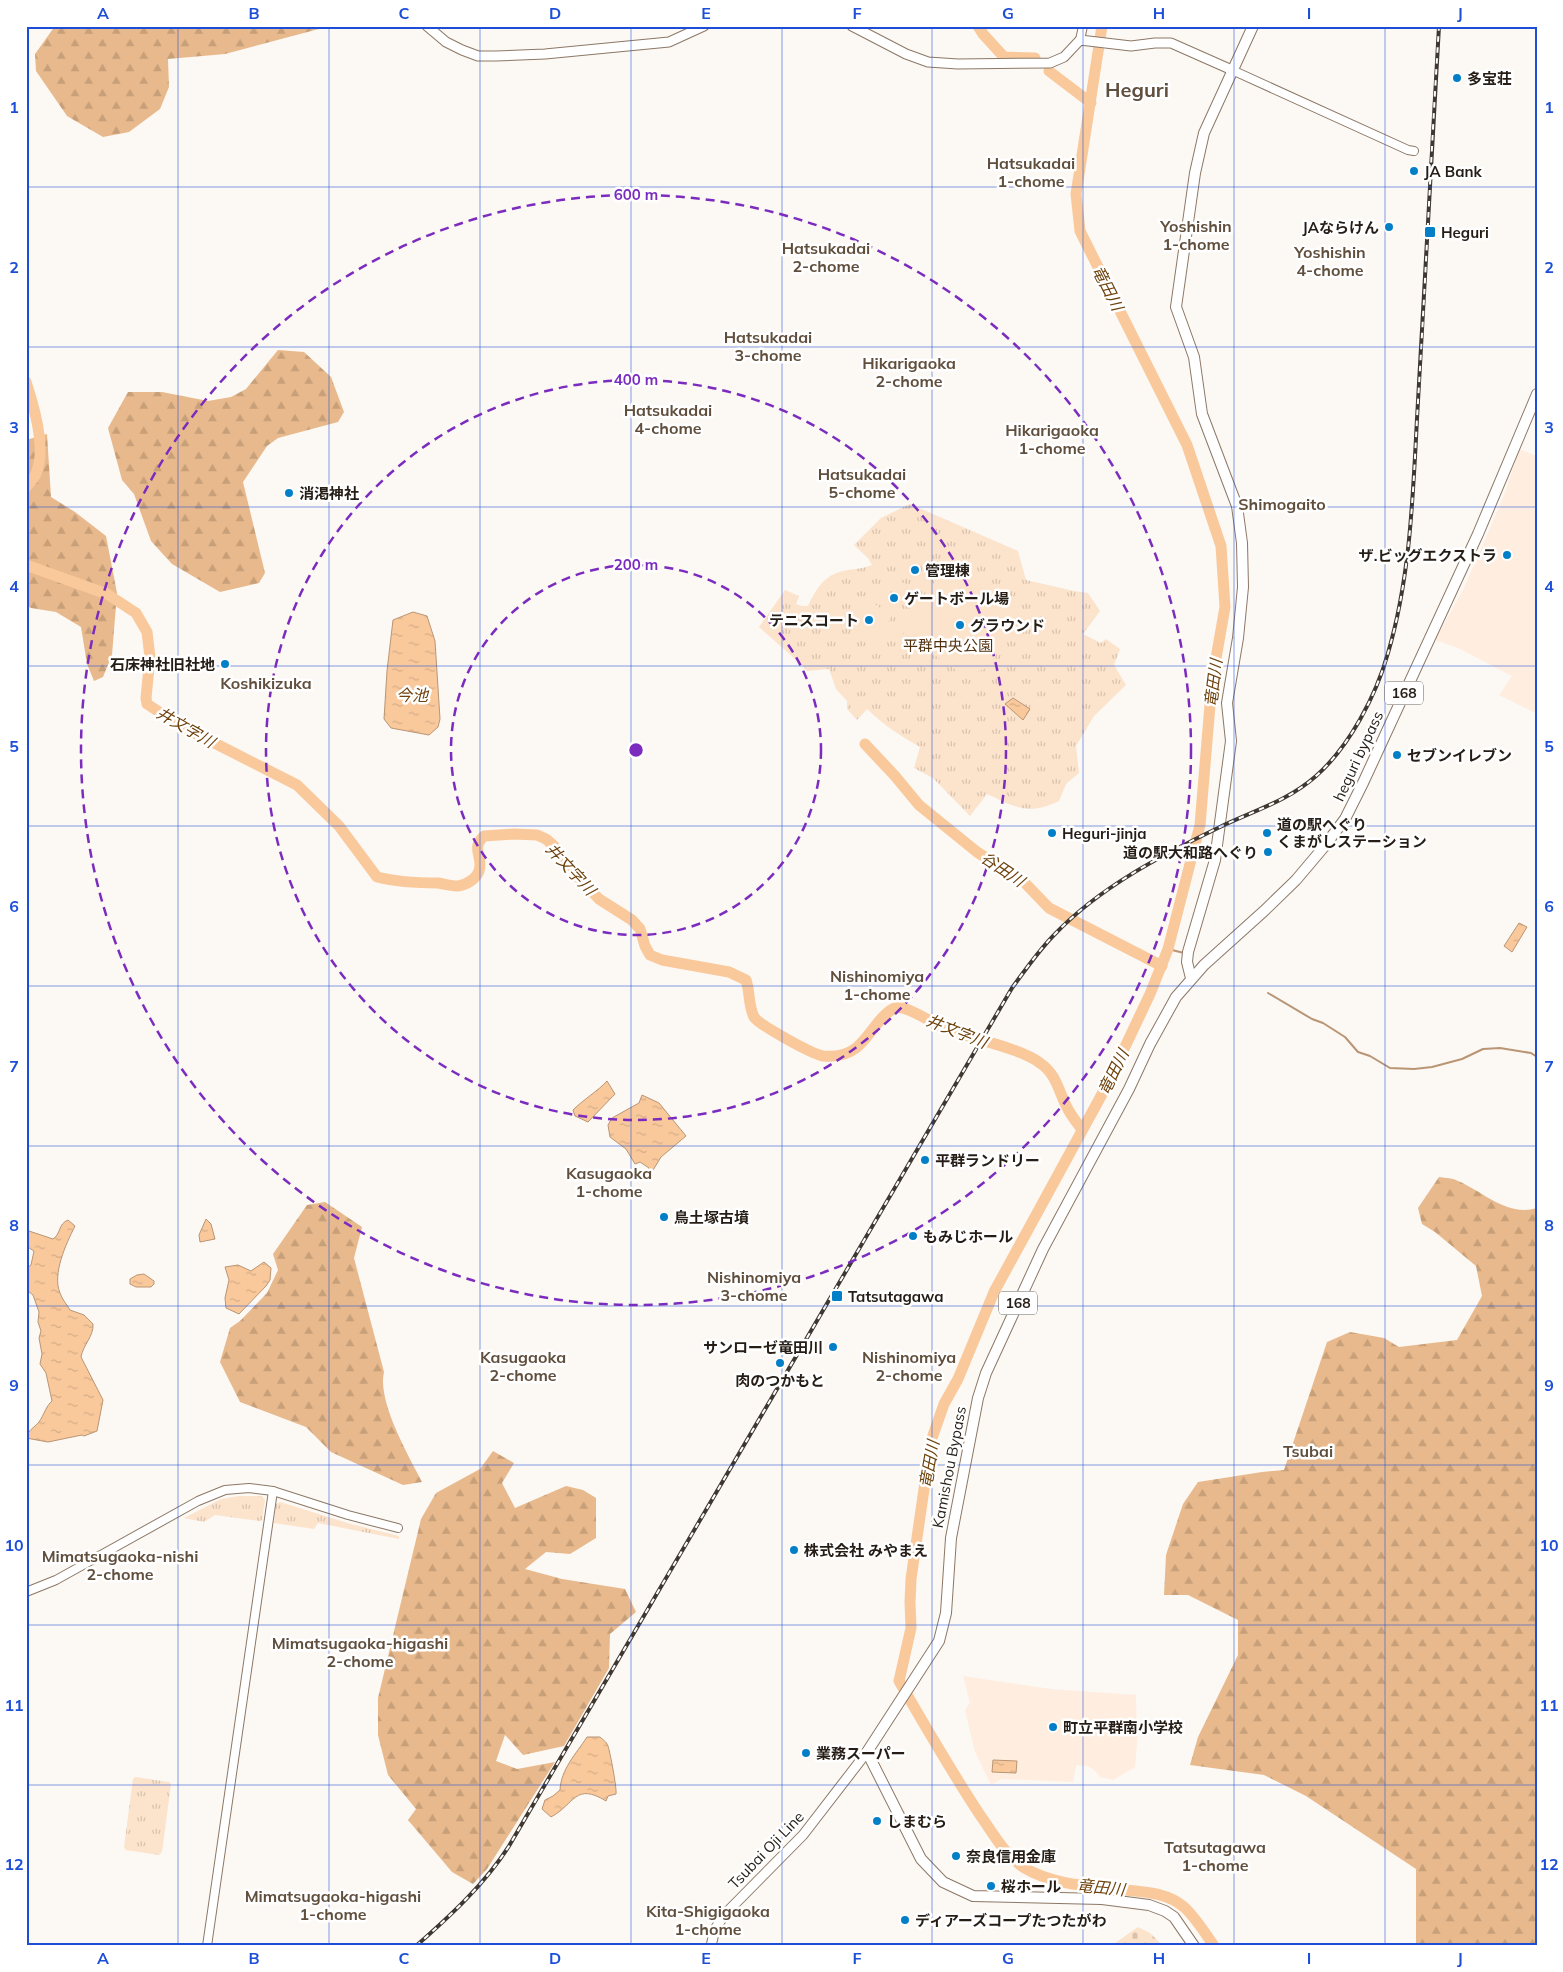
<svg xmlns="http://www.w3.org/2000/svg" width="1563" height="1972" font-family="Mulish,'Noto Sans JP',sans-serif">
<defs>
<pattern id="forest-firs" width="22" height="20" patternUnits="userSpaceOnUse" patternTransform="scale(1.25)"><rect width="22" height="20" fill="#e8b98c"/><path d="M5 1l3.5 6h-7zM16 11l3.5 6h-7z" fill="#c79f78"/></pattern>
<pattern id="cemetery-stones" width="16" height="16" patternUnits="userSpaceOnUse" patternTransform="scale(1.25)"><rect width="16" height="16" fill="#fce3cc"/><path d="M2 7V4a2 2 0 0 1 4 0v3zM10 15v-3a2 2 0 0 1 4 0v3z" fill="#d8c2ae"/></pattern>
<pattern id="park-tufts" width="24" height="20" patternUnits="userSpaceOnUse" patternTransform="scale(1.25)"><rect width="24" height="20" fill="#fce3cc"/><path d="M3 7l-1-3M5 7V3M7 7l1-3M15 17l-1-3M17 17v-4M19 17l1-3" fill="none" stroke="#d8c2ae"/></pattern>
<pattern id="water-ripples" width="26" height="14" patternUnits="userSpaceOnUse" patternTransform="scale(1.25)"><rect width="26" height="14" fill="#f9c99c"/><path d="M2 4q2-2 4 0t4 0M15 11q2-2 4 0t4 0" fill="none" stroke="#d5ac86"/></pattern>
</defs>
<rect width="100%" height="100%" fill="#fcf8f4"/>
<g fill="#ffeedf">
<path d="M 1519,449 L 1537,456 L 1537,714 L 1499,695 L 1512,676 L 1458,648 L 1435,640 L 1464,588 L 1493,521 L 1505,493 Z"/>
<path d="M 963,1676 L 1051,1689 L 1136,1695 L 1137,1744 L 1135,1767 L 1113,1780 L 1100,1777 L 1094,1770 L 1088,1766 L 1076,1765 L 1073,1782 L 1002,1779 L 991,1785 L 975,1752 L 965,1710 L 970,1703 Z"/>
</g>
<g fill="url(#forest-firs)">
<path d="M 55,26 L 330,26 L 225,54 L 168,59 L 169,87 L 160,109 L 129,132 L 103,137 L 67,116 L 36,71 L 35,54 Z"/>
<path d="M 278,350 L 304,352 L 331,377 L 344,412 L 338,422 L 278,438 L 267,446 L 243,482 L 265,573 L 259,583 L 220,592 L 172,564 L 151,541 L 134,494 L 122,480 L 108,428 L 128,392 L 162,392 L 208,401 L 231,397 L 246,389 Z"/>
<path d="M 47,434 L 51,497 L 75,512 L 106,536 L 117,593 L 112,655 L 103,677 L 94,681 L 87,664 L 81,627 L 56,612 L 31,608 L 26,605 L 26,440 Z"/>
<path d="M 1439,1177 C 1446,1178 1453,1178 1458,1181 C 1484,1192 1507,1217 1537,1208 L 1537,1946 L 1416,1946 L 1416,1869 L 1306,1796 L 1264,1775 L 1190,1765 L 1198,1737 L 1238,1655 L 1238,1620 L 1188,1595 L 1164,1595 L 1166,1555 L 1183,1504 L 1198,1482 L 1262,1472 L 1284,1470 L 1327,1342 L 1350,1332 L 1384,1338 L 1399,1347 L 1457,1340 L 1482,1296 L 1476,1266 L 1435,1232 L 1422,1224 L 1418,1208 Z"/>
<path d="M 325,1202 L 362,1227 L 354,1258 L 384,1372 C 377,1401 408,1455 422,1482 L 403,1485 L 331,1452 L 306,1427 L 240,1402 L 220,1362 L 230,1328 L 240,1321 L 267,1293 L 278,1270 L 273,1254 L 307,1205 Z"/>
<path d="M 493,1451 L 514,1463 L 502,1483 L 515,1508 L 566,1486 L 583,1490 L 596,1498 L 596,1538 L 570,1554 L 546,1552 L 525,1569 L 562,1579 L 625,1589 L 636,1612 L 610,1634 L 609,1668 L 564,1746 L 523,1755 L 505,1735 L 496,1761 L 517,1769 L 555,1762 L 487,1869 L 473,1884 L 452,1872 L 408,1820 L 416,1809 L 388,1775 L 378,1735 L 378,1698 L 421,1519 L 436,1493 L 480,1469 Z"/>
</g>
<path fill="url(#cemetery-stones)" d="M 1138,1927 L 1150,1933 L 1163,1946 L 1111,1946 Z"/>
<g fill="url(#park-tufts)">
<path d="M 910,504 L 1018,551 L 1026,580 L 1074,591 L 1088,593 L 1100,611 L 1083,634 L 1101,643 L 1106,639 L 1120,649 L 1114,665 L 1126,685 L 1094,716 L 1076,746 L 1079,773 L 1066,784 L 1059,801 C 1028,816 1015,807 987,794 L 970,816 L 933,778 L 914,768 L 920,747 C 900,736 884,725 867,709 L 857,720 L 847,709 L 847,701 L 836,689 L 829,669 L 807,671 L 802,665 L 759,627 L 785,590 L 799,596 L 796,604 L 802,606 L 808,606 C 817,587 826,573 848,570 C 857,569 863,568 872,565 L 868,558 L 854,545 L 881,518 Z"/>
<path d="M 239,1496 L 262,1496 L 265,1500 L 262,1520 L 260,1521 L 215,1515 L 204,1522 L 184,1518 L 221,1499 Z"/>
<path d="M 280,1502 L 351,1524 L 399,1536 L 399,1539 L 318,1523 L 314,1529 L 274,1523 L 276,1504 Z"/>
<path d="M 135,1777 L 169,1782 L 171,1784 L 162,1852 L 159,1855 L 126,1850 L 124,1847 L 133,1779 Z"/>
</g>
<g fill="#fce3cc">
<path d="M 946,566 L 971,572 L 1019,605 L 1021,618 L 987,668 L 973,673 L 959,672 L 900,631 Z"/>
<path d="M 901,581 L 912,589 L 894,614 L 878,602 L 887,591 L 893,594 Z"/>
<path d="M 866,598 L 892,616 L 873,643 L 847,625 Z"/>
</g>
<g fill="url(#water-ripples)" stroke="#b99574">
<path d="M 413,612 L 427,616 L 435,641 L 440,719 L 438,727 L 429,735 L 391,728 L 384,719 L 387,671 L 393,620 Z"/>
<path d="M 1013,698 L 1030,709 L 1023,720 L 1005,704 Z"/>
<path d="M 1519,923 L 1527,927 L 1512,952 L 1504,946 Z"/>
<path d="M 607,1081 L 615,1094 L 588,1122 L 575,1116 L 573,1110 C 584,1099 598,1091 607,1081 Z"/>
<path d="M 642,1095 L 659,1103 L 686,1136 L 661,1157 L 650,1175 L 646,1173 L 649,1168 L 640,1162 L 635,1164 L 626,1149 L 610,1137 L 608,1125 L 612,1118 L 639,1103 Z"/>
<path d="M 206,1219 L 211,1224 L 215,1239 L 200,1242 L 199,1235 Z"/>
<path d="M 68,1220 L 75,1226 C 66,1244 52,1274 60,1293 C 62,1299 67,1305 70,1310 L 84,1315 L 93,1324 C 94,1336 83,1345 81,1357 L 103,1400 L 97,1431 L 84,1436 L 82,1435 L 48,1442 L 26,1438 C 28,1430 34,1428 39,1422 C 44,1415 46,1406 52,1401 L 46,1373 L 40,1364 L 42,1354 L 39,1338 L 41,1331 L 38,1322 L 39,1312 L 33,1295 L 28,1291 L 26,1269 L 31,1265 L 34,1251 L 26,1246 L 26,1230 L 53,1239 C 61,1234 58,1224 68,1220 Z"/>
<path d="M 264,1262 L 271,1268 L 270,1280 L 266,1286 L 239,1314 L 226,1308 L 225,1298 L 229,1280 L 225,1267 L 238,1265 L 251,1271 Z"/>
<path d="M 144,1274 L 154,1281 L 154,1284 L 151,1287 L 136,1287 L 130,1284 L 130,1279 L 137,1275 Z"/>
<path d="M 587,1737 L 600,1737 C 603,1740 606,1741 608,1746 C 610,1752 617,1788 616,1794 L 608,1796 L 606,1801 C 575,1782 575,1804 551,1817 L 542,1809 L 545,1800 L 553,1796 L 560,1790 C 561,1769 576,1754 587,1737 Z"/>
<path d="M 993,1760 L 1017,1761 L 1016,1773 L 992,1772 Z"/>
</g>
<g fill="none" stroke-linecap="round" stroke-linejoin="round">
<g stroke="#b99574" stroke-width="2">
<path d="M 1168,949 L 1184,953"/>
<path d="M 1268,993 L 1312,1019 L 1323,1023 L 1345,1037 L 1358,1052 L 1370,1056 L 1390,1068 L 1414,1069 L 1432,1067 L 1462,1059 L 1483,1049 L 1500,1048 L 1531,1053 L 1537,1057"/>
</g>
<g stroke="#f9c99c" stroke-width="11">
<path d="M 978,26 L 983,34 L 1004,57 L 1035,58"/>
<path d="M 1102,26 L 1076,194 L 1080,231 L 1187,445 L 1221,546 L 1225,607 L 1212,681 L 1200,825 L 1168,949 L 1150,994 L 1107,1085 L 994,1292 L 958,1379 L 944,1404 L 931,1441 L 911,1579 L 910,1602 L 911,1628 L 899,1681 C 925,1726 951,1771 980,1815 C 993,1833 1004,1854 1023,1867 C 1054,1886 1092,1886 1126,1890 C 1146,1892 1168,1893 1184,1907 C 1196,1918 1205,1933 1214,1946"/>
<path d="M 1049,71 L 1091,103"/>
<path d="M 26,382 C 34,406 46,447 37,471 C 35,478 30,482 26,487"/>
<path d="M 26,565 L 107,594 L 136,613 L 147,632 L 150,657 L 146,698 L 147,704 L 181,726 L 297,785 L 339,826 L 377,877 C 397,882 417,883 438,883 C 445,884 451,886 458,886 C 466,885 476,879 479,871 C 484,857 470,849 484,836 L 514,834 L 537,835 L 546,839 L 554,846 L 562,860 L 599,899 L 632,920 L 640,929 L 645,946 L 650,955 L 662,960 L 729,972 L 746,980 C 750,991 748,1005 754,1017 C 759,1025 812,1054 823,1056 C 834,1057 847,1055 856,1048 C 869,1038 881,1013 895,1008 C 906,1004 933,1024 944,1028 C 971,1039 1018,1047 1040,1063 C 1058,1075 1059,1095 1069,1111 C 1073,1118 1078,1124 1082,1130"/>
<path d="M 865,744 L 895,776 L 919,805 L 977,852 L 1024,882 L 1049,908 L 1162,966"/>
</g>
<defs>
<g id="tertiary">
<path d="M 1080,40 L 1083,26"/>
<path d="M 1232,70 L 1408,150 L 1414,151"/>
<path d="M 26,1592 L 56,1580 L 198,1501 L 225,1490 L 249,1488 L 273,1491 L 348,1515 L 398,1528"/>
<path d="M 207,1946 L 273,1491"/>
</g>
<g id="secondary">
<path d="M 427,26 L 446,42 L 462,50 L 478,56 L 496,56 L 545,54 L 669,42 L 704,26"/>
<path d="M 852,26 L 906,54 L 928,62 L 958,64 L 1050,63 L 1064,57 L 1080,40 L 1131,46 L 1155,43 L 1171,43 L 1232,70"/>
<path d="M 711,1946 L 715,1929 L 725,1914 L 803,1835 L 867,1752"/>
</g>
<g id="trunk">
<path d="M 1191,978 L 1187,962 L 1188,952 L 1215,860 L 1231,741 L 1227,703 L 1238,638 L 1243,587 L 1242,543 L 1237,506 L 1202,414 L 1194,357 L 1176,307 L 1195,173 L 1204,133 L 1253,26"/>
<path d="M 1194,1946 L 1174,1917 L 1165,1911 L 1149,1905 L 1102,1899 L 973,1896 L 943,1882 L 921,1859 L 867,1752 L 939,1641 L 946,1613 L 951,1538 L 978,1398 L 986,1373 L 1043,1249 L 1129,1089 L 1150,1044 L 1176,997 L 1204,965 L 1264,911 L 1296,880 L 1323,848 L 1345,819 L 1363,783 L 1478,534 L 1537,394"/>
</g>
</defs>
<use href="#tertiary" stroke="#8c7866" stroke-width="10"/>
<use href="#secondary" stroke="#8c7866" stroke-width="11"/>
<use href="#trunk" stroke="#8c7866" stroke-width="12"/>
<use href="#tertiary" stroke="#fff" stroke-width="8"/>
<use href="#secondary" stroke="#fff" stroke-width="9"/>
<use href="#trunk" stroke="#fff" stroke-width="10"/>
<defs>
<path id="rail" d="M 416,1946 C 450,1916 484,1885 509,1846 L 1012,988 C 1026,969 1039,950 1055,934 C 1100,887 1162,855 1220,827 C 1253,811 1288,801 1316,776 C 1349,747 1376,696 1388,653 C 1412,571 1413,486 1418,401 C 1426,276 1431,151 1439,26"/>
</defs>
<use href="#rail" stroke="#3f3831" stroke-width="4"/>
<use href="#rail" stroke="#fff" stroke-width="2" stroke-dasharray="5.5" stroke-linecap="butt"/>
</g>
<path fill="none" stroke="#1d4ed8" stroke-width="1" stroke-opacity="0.55" d="M 178,26 L 178,1946M 329,26 L 329,1946M 480,26 L 480,1946M 631,26 L 631,1946M 782,26 L 782,1946M 932,26 L 932,1946M 1083,26 L 1083,1946M 1234,26 L 1234,1946M 1385,26 L 1385,1946M 26,187 L 1537,187M 26,347 L 1537,347M 26,507 L 1537,507M 26,666 L 1537,666M 26,826 L 1537,826M 26,986 L 1537,986M 26,1146 L 1537,1146M 26,1306 L 1537,1306M 26,1465 L 1537,1465M 26,1625 L 1537,1625M 26,1785 L 1537,1785"/>
<g fill="none" stroke="#7b2cbf" stroke-width="2.5" stroke-dasharray="9 6">
<circle cx="636" cy="750" r="185"/>
<circle cx="636" cy="750" r="370"/>
<circle cx="636" cy="750" r="555"/>
</g>
<g fill="#037fc8" stroke="#fff" stroke-width="2">
<circle cx="1457" cy="78" r="5"/>
<circle cx="1414" cy="171" r="5"/>
<circle cx="1389" cy="227" r="5"/>
<rect x="1424" y="226" width="12" height="12" rx="2.5"/>
<circle cx="289" cy="493" r="5"/>
<circle cx="1507" cy="555" r="5"/>
<circle cx="915" cy="570" r="5"/>
<circle cx="894" cy="598" r="5"/>
<circle cx="869" cy="620" r="5"/>
<circle cx="960" cy="625" r="5"/>
<circle cx="225" cy="664" r="5"/>
<circle cx="1397" cy="755" r="5"/>
<circle cx="1052" cy="833" r="5"/>
<circle cx="1267" cy="833" r="5"/>
<circle cx="1268" cy="852" r="5"/>
<circle cx="925" cy="1160" r="5"/>
<circle cx="664" cy="1217" r="5"/>
<circle cx="913" cy="1236" r="5"/>
<rect x="831" y="1290" width="12" height="12" rx="2.5"/>
<circle cx="833" cy="1347" r="5"/>
<circle cx="780" cy="1363" r="5"/>
<circle cx="794" cy="1550" r="5"/>
<circle cx="1053" cy="1727" r="5"/>
<circle cx="806" cy="1753" r="5"/>
<circle cx="877" cy="1821" r="5"/>
<circle cx="956" cy="1856" r="5"/>
<circle cx="991" cy="1886" r="5"/>
<circle cx="905" cy="1920" r="5"/>
</g>
<g text-anchor="middle" dominant-baseline="central" stroke-width="5" stroke-linejoin="round" paint-order="stroke">
<g fill="#fff" stroke="#66615c" stroke-width="1">
<rect x="1385" y="681.5" width="38" height="23" rx="4"/>
<rect x="999" y="1291.5" width="38" height="23" rx="4"/>
</g>
<g font-size="14" font-weight="bold" fill="#251d16">
<text x="1404" y="693">168</text>
<text x="1018" y="1303">168</text>
</g>
<g font-size="15" font-weight="bold" fill="#251d16" stroke="#fff" text-anchor="start">
<text x="1467" y="78">多宝荘</text>
<text x="1424" y="171">JA Bank</text>
<text x="1379" y="227" text-anchor="end">JAならけん</text>
<text x="1441" y="232">Heguri</text>
<text x="299" y="493">消渇神社</text>
<text x="1497" y="555" text-anchor="end">ザ.ビッグエクストラ</text>
<text x="925" y="570">管理棟</text>
<text x="904" y="598">ゲートボール場</text>
<text x="859" y="620" text-anchor="end">テニスコート</text>
<text x="970" y="625">グラウンド</text>
<text x="215" y="664" text-anchor="end">石床神社旧社地</text>
<text x="1407" y="755">セブンイレブン</text>
<text x="1277" y="824">道の駅へぐり<tspan x="1277" dy="17">くまがしステーション</tspan></text>
<text x="1062" y="833">Heguri-jinja</text>
<text x="1258" y="852" text-anchor="end">道の駅大和路へぐり</text>
<text x="935" y="1160">平群ランドリー</text>
<text x="674" y="1217">鳥土塚古墳</text>
<text x="923" y="1236">もみじホール</text>
<text x="848" y="1296">Tatsutagawa</text>
<text x="823" y="1347" text-anchor="end">サンローゼ竜田川</text>
<text x="780" y="1380" text-anchor="middle">肉のつかもと</text>
<text x="804" y="1550">株式会社 みやまえ</text>
<text x="1063" y="1727">町立平群南小学校</text>
<text x="816" y="1753">業務スーパー</text>
<text x="887" y="1821">しまむら</text>
<text x="966" y="1856">奈良信用金庫</text>
<text x="1001" y="1886">桜ホール</text>
<text x="915" y="1920">ディアーズコープたつたがわ</text>
</g>
<g font-size="15" fill="#51310e" stroke="#fff">
<text x="948" y="645">平群中央公園</text>
</g>
<g font-size="15" fill="#251d16" stroke="#fff">
<text transform="translate(1358 756) rotate(-65)">heguri bypass</text>
<text transform="translate(949 1467) rotate(-79)">Kamishou Bypass</text>
<text transform="translate(766 1850) rotate(-46)">Tsubai Oji Line</text>
</g>
<g font-size="16" font-weight="bold" fill="#614f3e" stroke="#fff">
<text x="1031" y="163">Hatsukadai<tspan x="1031" dy="18">1-chome</tspan></text>
<text x="1196" y="226">Yoshishin<tspan x="1196" dy="18">1-chome</tspan></text>
<text x="826" y="248">Hatsukadai<tspan x="826" dy="18">2-chome</tspan></text>
<text x="1330" y="252">Yoshishin<tspan x="1330" dy="18">4-chome</tspan></text>
<text x="768" y="337">Hatsukadai<tspan x="768" dy="18">3-chome</tspan></text>
<text x="909" y="363">Hikarigaoka<tspan x="909" dy="18">2-chome</tspan></text>
<text x="668" y="410">Hatsukadai<tspan x="668" dy="18">4-chome</tspan></text>
<text x="1052" y="430">Hikarigaoka<tspan x="1052" dy="18">1-chome</tspan></text>
<text x="862" y="474">Hatsukadai<tspan x="862" dy="18">5-chome</tspan></text>
<text x="1282" y="504">Shimogaito</text>
<text x="266" y="683">Koshikizuka</text>
<text x="877" y="976">Nishinomiya<tspan x="877" dy="18">1-chome</tspan></text>
<text x="609" y="1173">Kasugaoka<tspan x="609" dy="18">1-chome</tspan></text>
<text x="754" y="1277">Nishinomiya<tspan x="754" dy="18">3-chome</tspan></text>
<text x="523" y="1357">Kasugaoka<tspan x="523" dy="18">2-chome</tspan></text>
<text x="909" y="1357">Nishinomiya<tspan x="909" dy="18">2-chome</tspan></text>
<text x="1308" y="1451">Tsubai</text>
<text x="120" y="1556">Mimatsugaoka-nishi<tspan x="120" dy="18">2-chome</tspan></text>
<text x="360" y="1643">Mimatsugaoka-higashi<tspan x="360" dy="18">2-chome</tspan></text>
<text x="1215" y="1847">Tatsutagawa<tspan x="1215" dy="18">1-chome</tspan></text>
<text x="333" y="1896">Mimatsugaoka-higashi<tspan x="333" dy="18">1-chome</tspan></text>
<text x="708" y="1911">Kita-Shigigaoka<tspan x="708" dy="18">1-chome</tspan></text>
</g>
<g font-size="16" font-style="italic" fill="#6f420c" stroke="#fff">
<text transform="translate(1108 288) rotate(63)">竜田川</text>
<text transform="translate(1213 683) rotate(-83)">竜田川</text>
<text x="412" y="695">今池</text>
<text transform="translate(186 727) rotate(30)">井文字川</text>
<text transform="translate(571 869) rotate(47)">井文字川</text>
<text transform="translate(1003 869) rotate(34)">谷田川</text>
<text transform="translate(957 1031) rotate(22)">井文字川</text>
<text transform="translate(1113 1072) rotate(-64)">竜田川</text>
<text transform="translate(929 1464) rotate(-80)">竜田川</text>
<text transform="translate(1101 1887) rotate(6)">竜田川</text>
</g>
<g font-size="20" font-weight="bold" fill="#614f3e" stroke="#fff">
<text x="1137" y="89">Heguri</text>
</g>
</g>
<circle cx="636" cy="750" r="8" fill="#7b2cbf" stroke="#fff" stroke-width="2.5"/>
<g font-size="15" text-anchor="middle" font-weight="bold" fill="#7b2cbf" stroke="#fff" stroke-width="5" stroke-linejoin="round" paint-order="stroke">
<text x="636" y="200">600 m</text>
<text x="636" y="385">400 m</text>
<text x="636" y="570">200 m</text>
</g>
<rect width="1563" height="1972" fill="none" stroke="#ffffff" stroke-width="55"/>
<rect x="28" y="28" width="1508" height="1916" fill="none" stroke="#1d4ed8" stroke-width="2"/>
<g font-size="16" text-anchor="middle" font-weight="bold" fill="#1d4ed8">
<text x="103" y="19">A</text>
<text x="254" y="19">B</text>
<text x="404" y="19">C</text>
<text x="555" y="19">D</text>
<text x="706" y="19">E</text>
<text x="857" y="19">F</text>
<text x="1008" y="19">G</text>
<text x="1159" y="19">H</text>
<text x="1309" y="19">I</text>
<text x="1460" y="19">J</text>
<text x="14" y="113">1</text>
<text x="1549" y="113">1</text>
<text x="14" y="273">2</text>
<text x="1549" y="273">2</text>
<text x="14" y="433">3</text>
<text x="1549" y="433">3</text>
<text x="14" y="592">4</text>
<text x="1549" y="592">4</text>
<text x="14" y="752">5</text>
<text x="1549" y="752">5</text>
<text x="14" y="912">6</text>
<text x="1549" y="912">6</text>
<text x="14" y="1072">7</text>
<text x="1549" y="1072">7</text>
<text x="14" y="1231">8</text>
<text x="1549" y="1231">8</text>
<text x="14" y="1391">9</text>
<text x="1549" y="1391">9</text>
<text x="14" y="1551">10</text>
<text x="1549" y="1551">10</text>
<text x="14" y="1711">11</text>
<text x="1549" y="1711">11</text>
<text x="14" y="1870">12</text>
<text x="1549" y="1870">12</text>
<text x="103" y="1964">A</text>
<text x="254" y="1964">B</text>
<text x="404" y="1964">C</text>
<text x="555" y="1964">D</text>
<text x="706" y="1964">E</text>
<text x="857" y="1964">F</text>
<text x="1008" y="1964">G</text>
<text x="1159" y="1964">H</text>
<text x="1309" y="1964">I</text>
<text x="1460" y="1964">J</text>
</g>
</svg>
